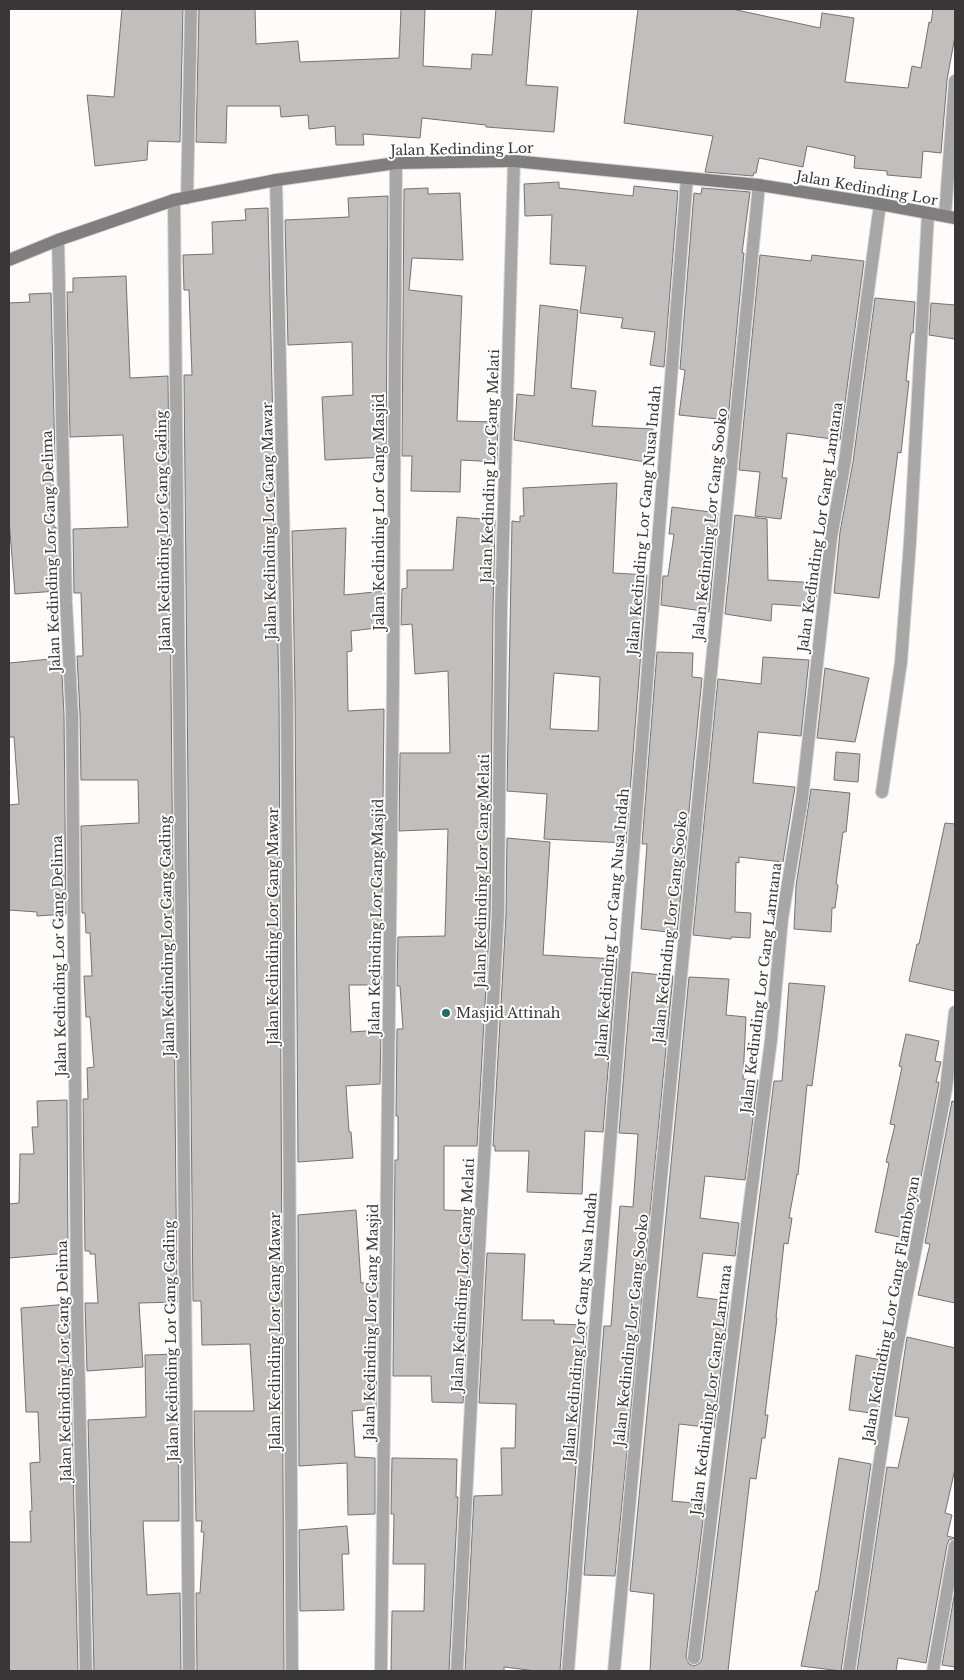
<svg xmlns="http://www.w3.org/2000/svg" width="964" height="1680" font-family="'Libre Baskerville',serif">
<rect width="100%" height="100%" fill="#fefbfa"/>
<g fill="#c1bebc" stroke="#757371" fill-rule="evenodd">
<path d="M 122,9 L 183,9 L 180,142 L 148,141 L 147,160 L 95,166 L 87,95 L 114,97 Z"/>
<path d="M 199,9 L 255,9 L 256,44 L 298,41 L 300,62 L 399,58 L 401,9 L 425,9 L 423,66 L 471,69 L 472,54 L 492,55 L 496,9 L 532,9 L 526,85 L 558,87 L 554,132 L 486,127 L 486,125 L 422,118 L 420,138 L 363,134 L 364,145 L 336,145 L 335,126 L 309,129 L 308,115 L 281,117 L 280,106 L 227,106 L 226,143 L 196,142 Z"/>
<path d="M 638,9 L 732,9 L 820,28 L 822,13 L 854,18 L 845,82 L 908,88 L 912,66 L 921,68 L 929,22 L 931,23 L 933,9 L 955,9 L 955,36 L 947,80 L 941,153 L 923,151 L 921,178 L 887,175 L 887,171 L 854,168 L 855,156 L 807,146 L 803,167 L 759,158 L 756,173 L 754,173 L 753,176 L 705,172 L 713,136 L 624,123 Z"/>
<path d="M 559,182 L 559,188 L 633,196 L 634,186 L 678,191 L 664,367 L 650,365 L 655,332 L 621,328 L 623,318 L 580,313 L 586,266 L 550,264 L 552,215 L 525,216 L 524,184 Z"/>
<path d="M 428,188 L 428,194 L 460,193 L 463,260 L 412,258 L 409,290 L 462,296 L 457,421 L 498,422 L 497,462 L 461,460 L 460,492 L 411,491 L 412,456 L 402,456 L 404,189 Z"/>
<path d="M 702,188 L 750,192 L 742,253 L 744,253 L 728,420 L 679,415 L 685,370 L 680,369 L 694,193 L 701,194 Z"/>
<path d="M 388,196 L 386,457 L 325,460 L 322,397 L 353,395 L 352,342 L 288,345 L 285,220 L 349,217 L 348,198 Z"/>
<path d="M 268,208 L 279,692 L 284,1671 L 197,1671 L 196,1593 L 200,1593 L 204,1532 L 201,1532 L 202,1521 L 196,1521 L 194,1411 L 254,1411 L 250,1344 L 202,1345 L 201,1301 L 193,1301 L 184,375 L 192,375 L 189,290 L 184,290 L 183,255 L 213,254 L 212,222 L 246,220 L 245,209 Z"/>
<path d="M 760,255 L 811,261 L 812,255 L 864,261 L 840,440 L 787,433 L 782,478 L 787,478 L 781,519 L 755,516 L 760,472 L 739,470 Z"/>
<path d="M 126,276 L 130,378 L 168,376 L 177,1302 L 139,1303 L 143,1367 L 87,1371 L 85,1303 L 98,1303 L 95,1254 L 90,1254 L 90,1251 L 85,1251 L 83,1099 L 88,1099 L 87,1068 L 94,1067 L 90,1017 L 86,1017 L 84,976 L 92,976 L 90,933 L 86,933 L 85,913 L 82,913 L 81,826 L 139,823 L 138,780 L 81,780 L 80,714 L 77,656 L 83,656 L 81,593 L 74,593 L 73,529 L 128,527 L 123,435 L 70,437 L 67,292 L 73,292 L 73,278 Z"/>
<path d="M 51,293 L 55,460 L 53,460 L 54,528 L 56,527 L 58,591 L 15,594 L 9,520 L 9,303 L 30,302 L 29,294 Z"/>
<path d="M 875,298 L 915,302 L 913,333 L 911,333 L 906,381 L 909,381 L 901,453 L 898,452 L 879,598 L 834,593 L 840,532 L 853,462 Z"/>
<path d="M 931,303 L 955,305 L 955,339 L 929,335 Z"/>
<path d="M 540,305 L 578,310 L 571,388 L 596,391 L 592,426 L 653,429 L 651,463 L 514,440 L 517,394 L 534,396 Z"/>
<path d="M 617,483 L 613,573 L 647,575 L 626,843 L 544,839 L 547,794 L 507,791 L 512,521 L 520,522 L 520,516 L 524,516 L 523,488 ZM 554,673 L 600,677 L 598,731 L 550,729 Z"/>
<path d="M 672,507 L 718,513 L 709,612 L 661,605 L 663,576 L 668,576 L 674,534 L 669,534 Z"/>
<path d="M 735,515 L 767,519 L 768,580 L 818,583 L 815,607 L 772,604 L 771,621 L 725,614 Z"/>
<path d="M 457,517 L 495,520 L 493,609 L 490,915 L 477,1146 L 444,1146 L 444,1210 L 473,1211 L 463,1403 L 432,1402 L 431,1376 L 393,1376 L 395,1160 L 398,1160 L 398,1116 L 396,1116 L 397,1029 L 403,1029 L 400,986 L 397,986 L 398,937 L 445,936 L 448,829 L 399,831 L 400,753 L 450,753 L 448,671 L 415,674 L 412,624 L 401,625 L 402,589 L 407,588 L 407,570 L 453,570 Z"/>
<path d="M 346,528 L 344,595 L 385,591 L 385,627 L 351,631 L 352,651 L 347,652 L 348,711 L 384,709 L 381,985 L 349,985 L 351,1032 L 381,1030 L 380,1084 L 346,1086 L 349,1132 L 351,1132 L 353,1158 L 298,1162 L 295,692 L 292,531 Z"/>
<path d="M 657,652 L 693,653 L 692,677 L 702,678 L 677,933 L 641,929 L 647,844 L 642,844 Z"/>
<path d="M 763,657 L 809,660 L 801,736 L 758,732 L 753,783 L 795,787 L 783,862 L 739,857 L 739,863 L 736,862 L 735,912 L 751,913 L 750,938 L 731,937 L 731,939 L 693,935 L 718,679 L 761,684 Z"/>
<path d="M 61,658 L 64,714 L 66,914 L 37,916 L 37,912 L 9,910 L 9,805 L 19,804 L 14,737 L 9,737 L 9,663 Z"/>
<path d="M 825,668 L 869,678 L 855,742 L 817,738 Z"/>
<path d="M 836,752 L 860,754 L 858,782 L 834,780 Z"/>
<path d="M 811,789 L 850,793 L 846,832 L 843,832 L 836,884 L 838,885 L 835,908 L 832,908 L 831,932 L 794,929 L 796,886 Z"/>
<path d="M 945,823 L 955,824 L 955,991 L 909,981 L 917,944 L 919,944 Z"/>
<path d="M 507,838 L 550,842 L 543,955 L 617,959 L 603,1132 L 585,1131 L 582,1194 L 527,1192 L 529,1151 L 495,1151 L 495,1146 L 493,1146 L 506,915 Z"/>
<path d="M 632,972 L 673,976 L 615,1576 L 584,1575 L 604,1326 L 611,1326 L 620,1206 L 633,1207 L 638,1134 L 619,1133 Z"/>
<path d="M 689,977 L 729,979 L 726,1015 L 746,1017 L 743,1079 L 758,1080 L 745,1180 L 705,1176 L 700,1218 L 739,1223 L 735,1256 L 703,1253 L 697,1297 L 729,1301 L 714,1428 L 679,1424 L 672,1501 L 705,1504 L 686,1657 L 689,1664 L 694,1666 L 700,1663 L 702,1659 L 774,1081 L 782,1081 L 789,983 L 825,986 L 812,1086 L 807,1085 L 798,1175 L 797,1174 L 789,1218 L 792,1218 L 788,1244 L 784,1243 L 776,1318 L 777,1318 L 765,1415 L 768,1415 L 765,1438 L 762,1438 L 756,1479 L 750,1478 L 728,1671 L 650,1671 L 654,1594 L 630,1591 Z"/>
<path d="M 906,1034 L 939,1041 L 935,1061 L 941,1062 L 936,1082 L 939,1082 L 938,1088 L 909,1239 L 875,1232 L 889,1163 L 886,1162 L 895,1125 L 890,1124 L 902,1067 L 899,1066 Z"/>
<path d="M 67,1100 L 68,1253 L 9,1258 L 9,1204 L 19,1203 L 20,1154 L 34,1154 L 32,1127 L 38,1127 L 37,1101 Z"/>
<path d="M 952,1101 L 955,1102 L 955,1303 L 918,1295 L 930,1244 L 925,1243 Z"/>
<path d="M 356,1210 L 361,1283 L 378,1282 L 376,1409 L 352,1411 L 355,1457 L 375,1458 L 375,1514 L 348,1515 L 347,1463 L 299,1466 L 298,1215 Z"/>
<path d="M 487,1253 L 525,1254 L 522,1320 L 554,1320 L 554,1324 L 587,1325 L 560,1671 L 536,1671 L 504,1667 L 504,1671 L 465,1671 L 474,1496 L 502,1495 L 501,1448 L 515,1448 L 516,1404 L 479,1403 Z"/>
<path d="M 69,1304 L 78,1671 L 9,1671 L 9,1542 L 31,1542 L 30,1511 L 32,1511 L 30,1463 L 40,1462 L 38,1412 L 26,1412 L 21,1308 Z"/>
<path d="M 907,1337 L 955,1348 L 955,1469 L 945,1513 L 952,1515 L 947,1536 L 955,1538 L 949,1540 L 947,1545 L 926,1663 L 898,1658 L 896,1671 L 857,1671 L 887,1467 L 898,1468 L 909,1418 L 895,1416 Z"/>
<path d="M 178,1354 L 179,1521 L 143,1521 L 147,1595 L 180,1593 L 181,1671 L 94,1671 L 88,1420 L 146,1417 L 145,1355 Z"/>
<path d="M 856,1355 L 886,1361 L 878,1414 L 849,1410 Z"/>
<path d="M 392,1458 L 457,1459 L 456,1497 L 458,1497 L 449,1671 L 391,1671 L 392,1611 L 424,1611 L 425,1564 L 393,1564 L 394,1514 L 391,1514 Z"/>
<path d="M 839,1458 L 871,1464 L 841,1671 L 801,1666 L 816,1591 L 818,1591 Z"/>
<path d="M 347,1526 L 349,1554 L 342,1554 L 344,1610 L 300,1611 L 299,1530 Z"/>
<path d="M 955,1591 L 955,1667 L 942,1665 Z"/>
</g>
<g fill="none" stroke-linecap="round" stroke-linejoin="round">
<defs>
<g id="street">
<path d="M 276,180 L 287,692 L 292,1671"/>
<path d="M 187,198 L 191,9"/>
<path d="M 174,200 L 189,1671"/>
<path d="M 945,216 L 955,81"/>
<path d="M 58,240 L 66,602 L 72,714 L 77,1305 L 86,1671"/>
<path d="M 882,792 L 901,662 L 910,542 L 928,213"/>
<path d="M 694,1658 L 745,1240 L 771,1040 L 782,919 L 802,798 L 831,538 L 845,461 L 880,204"/>
<path d="M 381,1671 L 393,686 L 396,163"/>
<path d="M 457,1671 L 481,1213 L 498,915 L 501,609 L 514,161"/>
<path d="M 568,1671 L 687,178"/>
<path d="M 614,1671 L 640,1391 L 759,185"/>
<path d="M 849,1671 L 895,1357 L 946,1089 L 955,1012"/>
<path d="M 933,1671 L 955,1546"/>
</g>
<path id="secondary" d="M 9,260 L 58,240 L 174,200 L 276,180 L 396,163 L 514,161 L 687,178 L 759,185 L 880,204 L 955,218"/>
</defs>
<use href="#street" stroke="#dad8d7" stroke-width="14"/>
<use href="#secondary" stroke="#dad8d7" stroke-width="14"/>
<use href="#street" stroke="#a8a7a7" stroke-width="12"/>
<use href="#secondary" stroke="#807e7f" stroke-width="12"/>
</g>
<circle fill="#226c67" stroke="#fff" stroke-width="2" cx="446" cy="1013" r="5"/>
<g text-anchor="middle" dominant-baseline="central" stroke-width="4" stroke-linejoin="round" paint-order="stroke">
<g font-size="14" fill="#383636" stroke="#fff">
<text transform="translate(462 149) rotate(-1)">Jalan Kedinding Lor</text>
<text transform="translate(867 188) rotate(10)">Jalan Kedinding Lor</text>
<text transform="translate(490 466) rotate(-88)">Jalan Kedinding Lor Gang Melati</text>
<text transform="translate(379 512) rotate(-90)">Jalan Kedinding Lor Gang Masjid</text>
<text transform="translate(644 520) rotate(-85)">Jalan Kedinding Lor Gang Nusa Indah</text>
<text transform="translate(269 521) rotate(-91)">Jalan Kedinding Lor Gang Mawar</text>
<text transform="translate(710 524) rotate(-84)">Jalan Kedinding Lor Gang Sooko</text>
<text transform="translate(820 527) rotate(-82)">Jalan Kedinding Lor Gang Lamtana</text>
<text transform="translate(163 531) rotate(-91)">Jalan Kedinding Lor Gang Gading</text>
<text transform="translate(51 551) rotate(-92)">Jalan Kedinding Lor Gang Delima</text>
<text transform="translate(482 871) rotate(-89)">Jalan Kedinding Lor Gang Melati</text>
<text transform="translate(376 917) rotate(-89)">Jalan Kedinding Lor Gang Masjid</text>
<text transform="translate(612 923) rotate(-85)">Jalan Kedinding Lor Gang Nusa Indah</text>
<text transform="translate(273 926) rotate(-90)">Jalan Kedinding Lor Gang Mawar</text>
<text transform="translate(670 927) rotate(-84)">Jalan Kedinding Lor Gang Sooko</text>
<text transform="translate(167 936) rotate(-91)">Jalan Kedinding Lor Gang Gading</text>
<text transform="translate(59 956) rotate(-91)">Jalan Kedinding Lor Gang Delima</text>
<text transform="translate(761 988) rotate(-83)">Jalan Kedinding Lor Gang Lamtana</text>
<text transform="translate(463 1275) rotate(-87)">Jalan Kedinding Lor Gang Melati</text>
<text transform="translate(891 1309) rotate(-80)">Jalan Kedinding Lor Gang Flamboyan</text>
<text transform="translate(371 1322) rotate(-89)">Jalan Kedinding Lor Gang Masjid</text>
<text transform="translate(580 1327) rotate(-85)">Jalan Kedinding Lor Gang Nusa Indah</text>
<text transform="translate(631 1330) rotate(-84)">Jalan Kedinding Lor Gang Sooko</text>
<text transform="translate(275 1331) rotate(-90)">Jalan Kedinding Lor Gang Mawar</text>
<text transform="translate(171 1341) rotate(-91)">Jalan Kedinding Lor Gang Gading</text>
<text transform="translate(64 1361) rotate(-91)">Jalan Kedinding Lor Gang Delima</text>
<text transform="translate(711 1390) rotate(-83)">Jalan Kedinding Lor Gang Lamtana</text>
</g>
<g font-size="14" fill="#383636" stroke="#fff" text-anchor="start">
<text x="456" y="1013">Masjid Attinah</text>
</g>
</g>
<rect width="964" height="1680" fill="none" stroke="#383636" stroke-width="20"/>
</svg>
